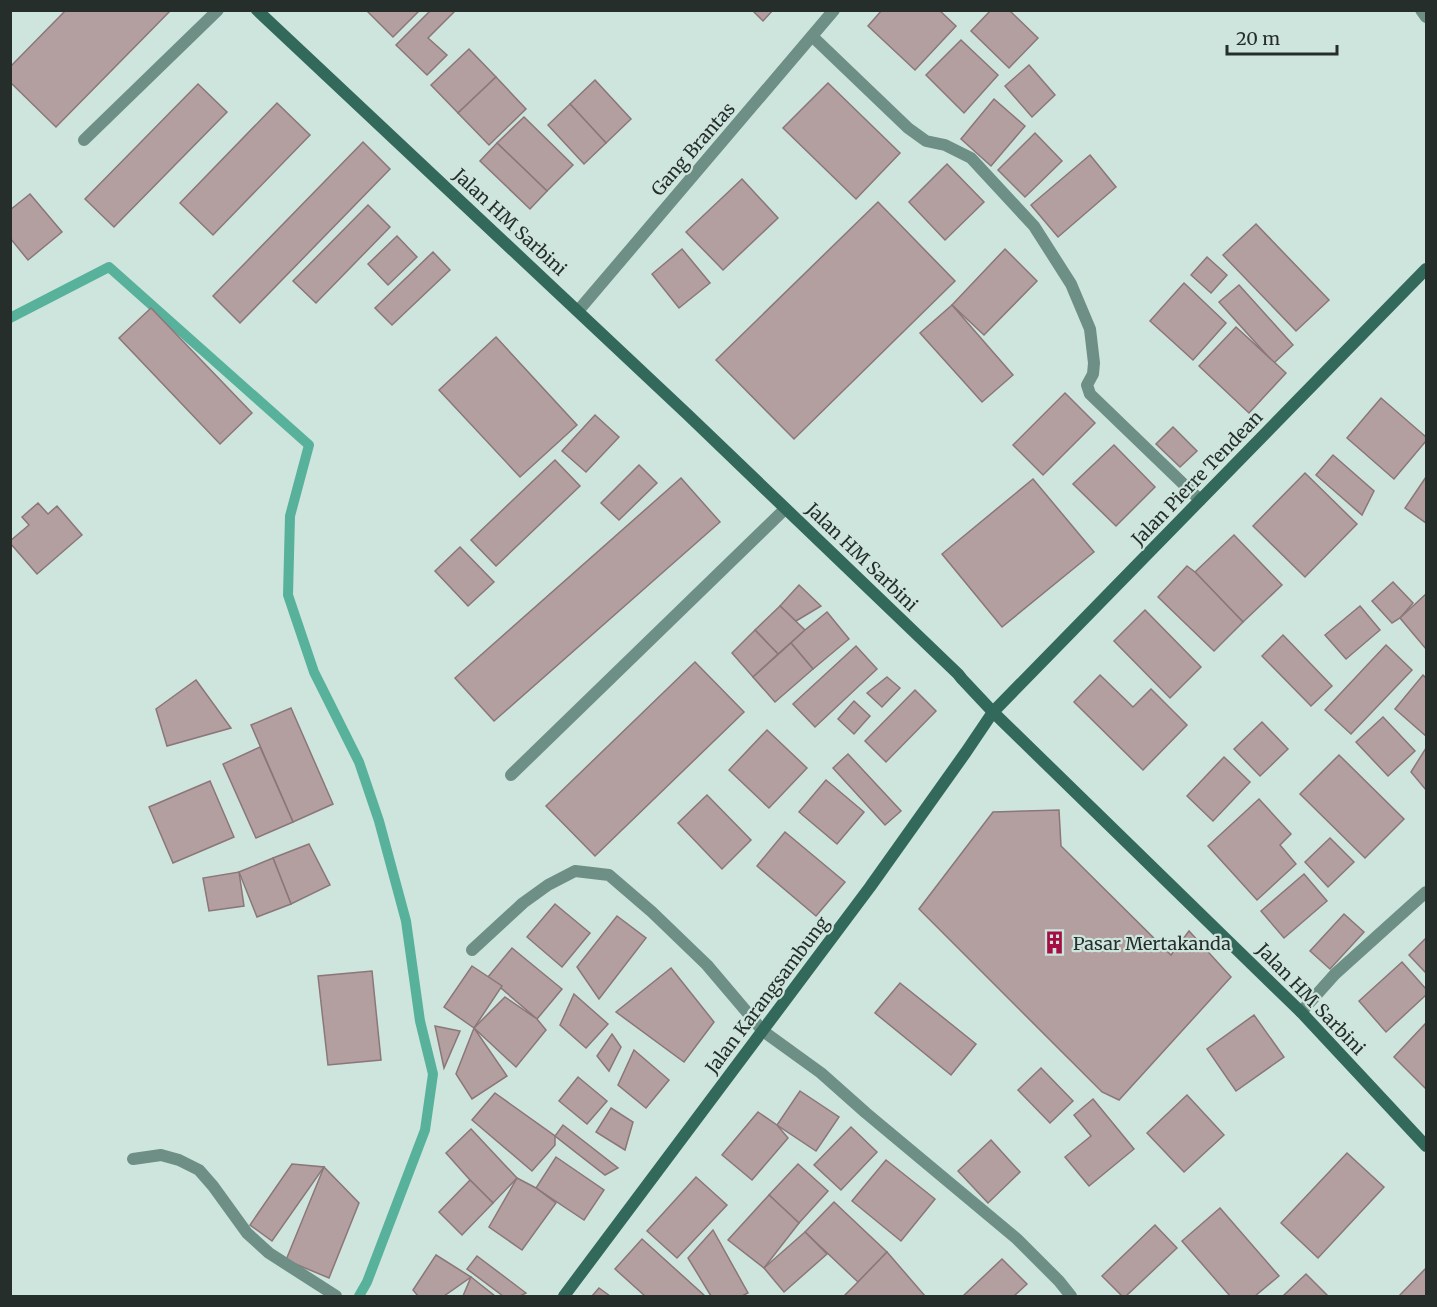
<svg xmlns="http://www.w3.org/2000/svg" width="1437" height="1307" font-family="Merriweather,serif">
<rect width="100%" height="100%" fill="#cee5dd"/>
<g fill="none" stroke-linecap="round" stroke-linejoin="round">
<path stroke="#58b29b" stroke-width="10" d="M 10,318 L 109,267 L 309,445 L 290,516 L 288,595 L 314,672 L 359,762 L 379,821 L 406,921 L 420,1021 L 433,1074 L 425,1130 L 367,1282 L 359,1296"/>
</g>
<g fill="#b39ea0" stroke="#8b7679" stroke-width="1.5">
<path d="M 66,10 L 171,10 L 56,127 L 10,82 L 10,67 Z"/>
<path d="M 370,10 L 420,10 L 393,37 L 368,12 Z"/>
<path d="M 431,10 L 456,10 L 428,38 L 447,55 L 427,75 L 396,45 Z"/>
<path d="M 752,10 L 773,10 L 763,21 Z"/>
<path d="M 882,10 L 939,10 L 956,26 L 915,70 L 868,26 Z"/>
<path d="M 991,10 L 1009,10 L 1038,38 L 1009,68 L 971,31 Z"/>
<path d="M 961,40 L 998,75 L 964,113 L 926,75 Z"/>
<path d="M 469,49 L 496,77 L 458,113 L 431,85 Z"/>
<path d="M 1029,65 L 1055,95 L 1032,117 L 1005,86 Z"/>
<path d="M 496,77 L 526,109 L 489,145 L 458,113 Z"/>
<path d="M 595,80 L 631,119 L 606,143 L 570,104 Z"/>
<path d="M 828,83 L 900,153 L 856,199 L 783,128 Z"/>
<path d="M 198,84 L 227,112 L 114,227 L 85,199 Z"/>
<path d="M 994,99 L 1025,126 L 991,166 L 961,139 Z"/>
<path d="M 277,103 L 310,135 L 213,235 L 180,203 Z"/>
<path d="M 570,104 L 606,143 L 584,164 L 548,125 Z"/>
<path d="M 524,117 L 573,165 L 547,191 L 497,143 Z"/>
<path d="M 1035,133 L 1062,161 L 1025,197 L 998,170 Z"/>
<path d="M 363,142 L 390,169 L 240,323 L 213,296 Z"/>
<path d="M 497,143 L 547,191 L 530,209 L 480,161 Z"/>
<path d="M 1090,155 L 1116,187 L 1058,237 L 1031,205 Z"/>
<path d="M 947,164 L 984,202 L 945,240 L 909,202 Z"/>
<path d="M 742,179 L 778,218 L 723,270 L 686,232 Z"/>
<path d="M 30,194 L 62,232 L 28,260 L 10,238 L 10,210 Z"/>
<path d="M 878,202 L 955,281 L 794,439 L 716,360 Z"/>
<path d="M 368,205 L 390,227 L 316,303 L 293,281 Z"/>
<path d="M 1256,224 L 1329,300 L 1296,331 L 1223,255 Z"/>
<path d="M 397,236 L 417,257 L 388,285 L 368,264 Z"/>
<path d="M 682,249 L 710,283 L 679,308 L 652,274 Z"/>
<path d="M 1005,249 L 1037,281 L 984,335 L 952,305 Z"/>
<path d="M 433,252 L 450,270 L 392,325 L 375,308 Z"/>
<path d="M 1207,257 L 1227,275 L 1211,293 L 1191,275 Z"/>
<path d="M 1184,283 L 1226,323 L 1193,360 L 1150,321 Z"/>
<path d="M 1239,285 L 1293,345 L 1274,363 L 1219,302 Z"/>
<path d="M 952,305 L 1013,375 L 982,402 L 920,333 Z"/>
<path d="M 151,308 L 252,413 L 220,444 L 119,338 Z"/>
<path d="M 1236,327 L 1286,373 L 1249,413 L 1199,366 Z"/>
<path d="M 496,337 L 577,425 L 520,477 L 439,390 Z"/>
<path d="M 1065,393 L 1095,423 L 1043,475 L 1013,445 Z"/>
<path d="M 1381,398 L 1426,437 L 1426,441 L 1394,479 L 1347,438 Z"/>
<path d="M 595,415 L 619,437 L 586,472 L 562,451 Z"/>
<path d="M 1173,427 L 1197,451 L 1180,467 L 1156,444 Z"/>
<path d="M 1114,445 L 1155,487 L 1116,526 L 1073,484 Z"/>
<path d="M 1333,455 L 1374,491 L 1362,515 L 1316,475 Z"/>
<path d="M 555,460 L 580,486 L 496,566 L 471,540 Z"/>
<path d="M 639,465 L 657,483 L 619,520 L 601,503 Z"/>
<path d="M 1305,473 L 1357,524 L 1305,577 L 1253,526 Z"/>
<path d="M 1426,477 L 1426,523 L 1405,508 Z"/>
<path d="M 681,478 L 720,522 L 494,721 L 455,678 Z"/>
<path d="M 1033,479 L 1094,552 L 1002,627 L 942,554 Z"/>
<path d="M 38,503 L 48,514 L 57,506 L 82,535 L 37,574 L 10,543 L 10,541 L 29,525 L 22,517 Z"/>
<path d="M 1234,535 L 1282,585 L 1243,622 L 1195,572 Z"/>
<path d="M 460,547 L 494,582 L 468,606 L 435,571 Z"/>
<path d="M 1187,566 L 1195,572 L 1243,622 L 1214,651 L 1158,597 Z"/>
<path d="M 1393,582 L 1413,603 L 1400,618 L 1392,623 L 1372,601 Z"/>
<path d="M 799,585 L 821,606 L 796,621 L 780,606 Z"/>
<path d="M 1426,594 L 1426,649 L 1400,618 Z"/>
<path d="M 780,606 L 805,630 L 778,654 L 755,630 Z"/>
<path d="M 1360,606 L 1380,630 L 1346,659 L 1325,635 Z"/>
<path d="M 1145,610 L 1201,667 L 1170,698 L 1114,641 Z"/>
<path d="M 827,612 L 849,639 L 813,669 L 791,643 L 805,630 Z"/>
<path d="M 755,630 L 778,654 L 753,677 L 732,653 Z"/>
<path d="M 1283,635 L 1332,686 L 1311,706 L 1262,656 Z"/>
<path d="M 791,643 L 813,669 L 775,702 L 753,677 Z"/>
<path d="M 1386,645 L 1412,670 L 1351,734 L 1325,710 Z"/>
<path d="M 856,646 L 877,669 L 815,727 L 793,704 Z"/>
<path d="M 695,662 L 744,712 L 595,856 L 546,806 Z"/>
<path d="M 1100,675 L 1133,707 L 1151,689 L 1187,725 L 1143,770 L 1074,702 Z"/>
<path d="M 1423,675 L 1426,678 L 1426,736 L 1395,709 Z"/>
<path d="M 887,677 L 900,688 L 882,707 L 867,693 Z"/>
<path d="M 196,680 L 231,728 L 167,746 L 156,709 Z"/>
<path d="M 915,690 L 936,711 L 886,762 L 865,741 Z"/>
<path d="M 854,701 L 870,716 L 854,734 L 838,719 Z"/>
<path d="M 291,708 L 333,804 L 293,822 L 251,725 Z"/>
<path d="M 1383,717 L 1415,751 L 1388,776 L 1356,742 Z"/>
<path d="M 1262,722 L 1288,749 L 1260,776 L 1234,749 Z"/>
<path d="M 767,730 L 807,768 L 769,808 L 729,770 Z"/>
<path d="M 260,747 L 293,822 L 256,838 L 223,764 Z"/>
<path d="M 1426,748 L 1426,790 L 1411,772 Z"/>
<path d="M 848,754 L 901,811 L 885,825 L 833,768 Z"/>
<path d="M 1339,755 L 1404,819 L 1365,858 L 1300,794 Z"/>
<path d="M 1224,757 L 1250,782 L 1213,821 L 1187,796 Z"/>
<path d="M 826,780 L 864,812 L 837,844 L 799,812 Z"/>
<path d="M 210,781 L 234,837 L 173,863 L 149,807 Z"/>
<path d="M 707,795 L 751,840 L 722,869 L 678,823 Z"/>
<path d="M 1259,799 L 1291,834 L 1280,845 L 1296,864 L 1257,900 L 1208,846 Z"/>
<path d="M 1059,810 L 1061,846 L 1171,955 L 1189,931 L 1231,977 L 1119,1100 L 1102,1092 L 919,909 L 993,812 Z"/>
<path d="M 785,832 L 845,882 L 816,916 L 757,866 Z"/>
<path d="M 1330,838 L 1354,862 L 1328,887 L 1305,862 Z"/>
<path d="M 309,844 L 330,885 L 291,904 L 273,858 Z"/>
<path d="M 273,858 L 291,904 L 257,917 L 239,872 Z"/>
<path d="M 239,872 L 244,906 L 209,911 L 203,878 Z"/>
<path d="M 1304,874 L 1327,901 L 1284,938 L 1261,911 Z"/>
<path d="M 555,904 L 590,933 L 562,967 L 527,937 Z"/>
<path d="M 1344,914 L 1364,932 L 1330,969 L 1310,951 Z"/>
<path d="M 617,916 L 646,938 L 599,999 L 577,967 Z"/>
<path d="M 1426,938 L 1426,973 L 1409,955 Z"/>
<path d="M 512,948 L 562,989 L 537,1019 L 488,977 Z"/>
<path d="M 1402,962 L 1426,989 L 1426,995 L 1386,1032 L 1359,1001 Z"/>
<path d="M 472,966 L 502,986 L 474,1028 L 444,1007 Z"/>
<path d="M 671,968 L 714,1022 L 684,1062 L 616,1012 Z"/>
<path d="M 372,971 L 381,1060 L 328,1065 L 318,976 Z"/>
<path d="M 900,983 L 976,1044 L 951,1075 L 875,1013 Z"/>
<path d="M 574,994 L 608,1024 L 586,1048 L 560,1025 Z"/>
<path d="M 505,997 L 537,1019 L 546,1030 L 516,1067 L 474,1028 Z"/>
<path d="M 1254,1015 L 1284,1057 L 1236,1091 L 1207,1049 Z"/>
<path d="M 1426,1023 L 1426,1089 L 1394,1057 Z"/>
<path d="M 435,1026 L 460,1031 L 444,1068 Z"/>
<path d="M 474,1028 L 507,1076 L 472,1099 L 456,1074 Z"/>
<path d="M 612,1034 L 621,1047 L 609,1071 L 597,1056 Z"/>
<path d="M 634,1050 L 669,1080 L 646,1108 L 618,1085 Z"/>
<path d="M 1041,1068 L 1073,1101 L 1050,1123 L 1018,1090 Z"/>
<path d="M 578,1077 L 607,1101 L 587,1124 L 559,1101 Z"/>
<path d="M 800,1091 L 839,1117 L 816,1151 L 777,1125 Z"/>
<path d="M 495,1093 L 555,1136 L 555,1145 L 532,1171 L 472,1120 Z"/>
<path d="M 1187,1095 L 1224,1135 L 1184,1172 L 1147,1133 Z"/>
<path d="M 1093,1099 L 1134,1149 L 1089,1186 L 1065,1157 L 1091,1136 L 1074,1115 Z"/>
<path d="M 611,1108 L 633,1122 L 625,1150 L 596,1132 Z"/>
<path d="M 758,1112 L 777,1125 L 788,1138 L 752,1180 L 722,1155 Z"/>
<path d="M 563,1125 L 618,1168 L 605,1175 L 555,1136 Z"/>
<path d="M 851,1127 L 877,1152 L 841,1190 L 814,1165 Z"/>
<path d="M 471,1129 L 517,1178 L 493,1203 L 470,1180 L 446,1153 Z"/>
<path d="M 991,1140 L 1020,1172 L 988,1203 L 958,1171 Z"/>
<path d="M 1347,1153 L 1384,1187 L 1318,1258 L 1281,1223 Z"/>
<path d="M 556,1157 L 604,1190 L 584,1220 L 536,1188 Z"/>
<path d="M 886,1160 L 935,1199 L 901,1241 L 852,1201 Z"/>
<path d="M 292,1164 L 324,1167 L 272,1241 L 250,1225 Z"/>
<path d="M 798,1164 L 828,1191 L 799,1223 L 769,1195 Z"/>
<path d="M 324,1167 L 359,1203 L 329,1278 L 286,1260 Z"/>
<path d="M 696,1177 L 727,1205 L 677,1258 L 647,1231 Z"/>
<path d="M 517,1178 L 536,1188 L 556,1203 L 522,1250 L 489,1227 Z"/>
<path d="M 470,1180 L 493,1203 L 462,1235 L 439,1212 Z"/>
<path d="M 769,1195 L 799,1223 L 764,1268 L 728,1240 Z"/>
<path d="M 834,1202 L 887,1252 L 858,1282 L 805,1232 Z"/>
<path d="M 1220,1208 L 1279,1276 L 1255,1296 L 1230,1296 L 1182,1241 Z"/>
<path d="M 1155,1225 L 1177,1248 L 1126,1296 L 1122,1296 L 1102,1276 Z"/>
<path d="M 713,1230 L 748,1293 L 742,1296 L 711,1296 L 688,1258 Z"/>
<path d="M 805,1232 L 827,1254 L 784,1292 L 764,1268 Z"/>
<path d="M 642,1239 L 705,1296 L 645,1296 L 615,1269 Z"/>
<path d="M 887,1252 L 925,1296 L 844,1296 L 858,1282 Z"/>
<path d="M 436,1255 L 471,1277 L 444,1296 L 418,1296 L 413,1290 Z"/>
<path d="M 477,1256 L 526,1293 L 520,1296 L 503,1296 L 467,1269 Z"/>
<path d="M 1002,1259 L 1027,1284 L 1014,1296 L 963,1296 Z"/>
<path d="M 1426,1268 L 1426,1296 L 1399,1296 Z"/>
<path d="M 1306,1274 L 1328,1296 L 1283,1296 Z"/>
<path d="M 471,1277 L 495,1296 L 463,1296 Z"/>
<path d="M 599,1288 L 610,1296 L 592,1296 Z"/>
</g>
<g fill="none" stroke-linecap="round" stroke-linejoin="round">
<g stroke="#6d8f85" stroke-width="12">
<path d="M 84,140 L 218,10"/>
<path d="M 511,775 L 785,509"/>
</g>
<g stroke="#6d8f85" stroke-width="12">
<path d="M 1421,10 L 1426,17"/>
<path d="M 813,37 L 908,128 L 926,141 L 945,145 L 971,158 L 1034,226 L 1071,284 L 1090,329 L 1094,363 L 1093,374 L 1087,385 L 1090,394 L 1200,500"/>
<path d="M 578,311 L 834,10"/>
<path d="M 472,950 L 523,903 L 548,885 L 575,871 L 609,875 L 652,912 L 707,965 L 763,1031 L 821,1073 L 866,1113 L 1017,1239 L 1059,1281 L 1071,1296"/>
<path d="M 1301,1012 L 1335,974 L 1426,892"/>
<path d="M 133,1159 L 161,1155 L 179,1160 L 199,1170 L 213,1186 L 247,1233 L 269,1253 L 336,1296"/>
</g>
<g stroke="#32695b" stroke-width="12">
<path d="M 257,10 L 687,414 L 958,674 L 962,679 L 993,712 L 1301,1012 L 1426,1146"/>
<path d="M 564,1296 L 870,887 L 966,752 L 993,712 L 1426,269"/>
</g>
</g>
<defs>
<symbol id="building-bare" viewBox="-9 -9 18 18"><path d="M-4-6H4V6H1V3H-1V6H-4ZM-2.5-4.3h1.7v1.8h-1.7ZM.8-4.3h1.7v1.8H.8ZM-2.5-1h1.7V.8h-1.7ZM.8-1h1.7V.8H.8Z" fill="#a50e44" stroke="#cee5dd" stroke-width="2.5" paint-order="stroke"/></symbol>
</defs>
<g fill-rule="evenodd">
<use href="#building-bare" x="1038" y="926" width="33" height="33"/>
</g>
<g text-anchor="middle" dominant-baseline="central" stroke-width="4.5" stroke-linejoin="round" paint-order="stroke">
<g font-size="18" fill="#262e2c" stroke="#cee5dd">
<text transform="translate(693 149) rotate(-49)">Gang Brantas</text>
<text transform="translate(510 222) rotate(43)">Jalan HM Sarbini</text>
<text transform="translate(1197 478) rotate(-46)">Jalan Pierre Tendean</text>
<text transform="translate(862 557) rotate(44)">Jalan HM Sarbini</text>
<text transform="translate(767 995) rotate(-53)">Jalan Karangsambung</text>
<text transform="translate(1311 999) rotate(46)">Jalan HM Sarbini</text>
</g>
<g font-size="18" fill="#262e2c" stroke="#cee5dd" text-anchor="start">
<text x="1073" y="943">Pasar Mertakanda</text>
</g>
</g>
<rect width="1437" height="1307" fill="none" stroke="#262e2c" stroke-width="24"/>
<path d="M1227 45v9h110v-9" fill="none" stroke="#262e2c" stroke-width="3"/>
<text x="1236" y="45" font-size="18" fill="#262e2c" stroke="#cee5dd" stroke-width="4.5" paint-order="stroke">20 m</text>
</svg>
